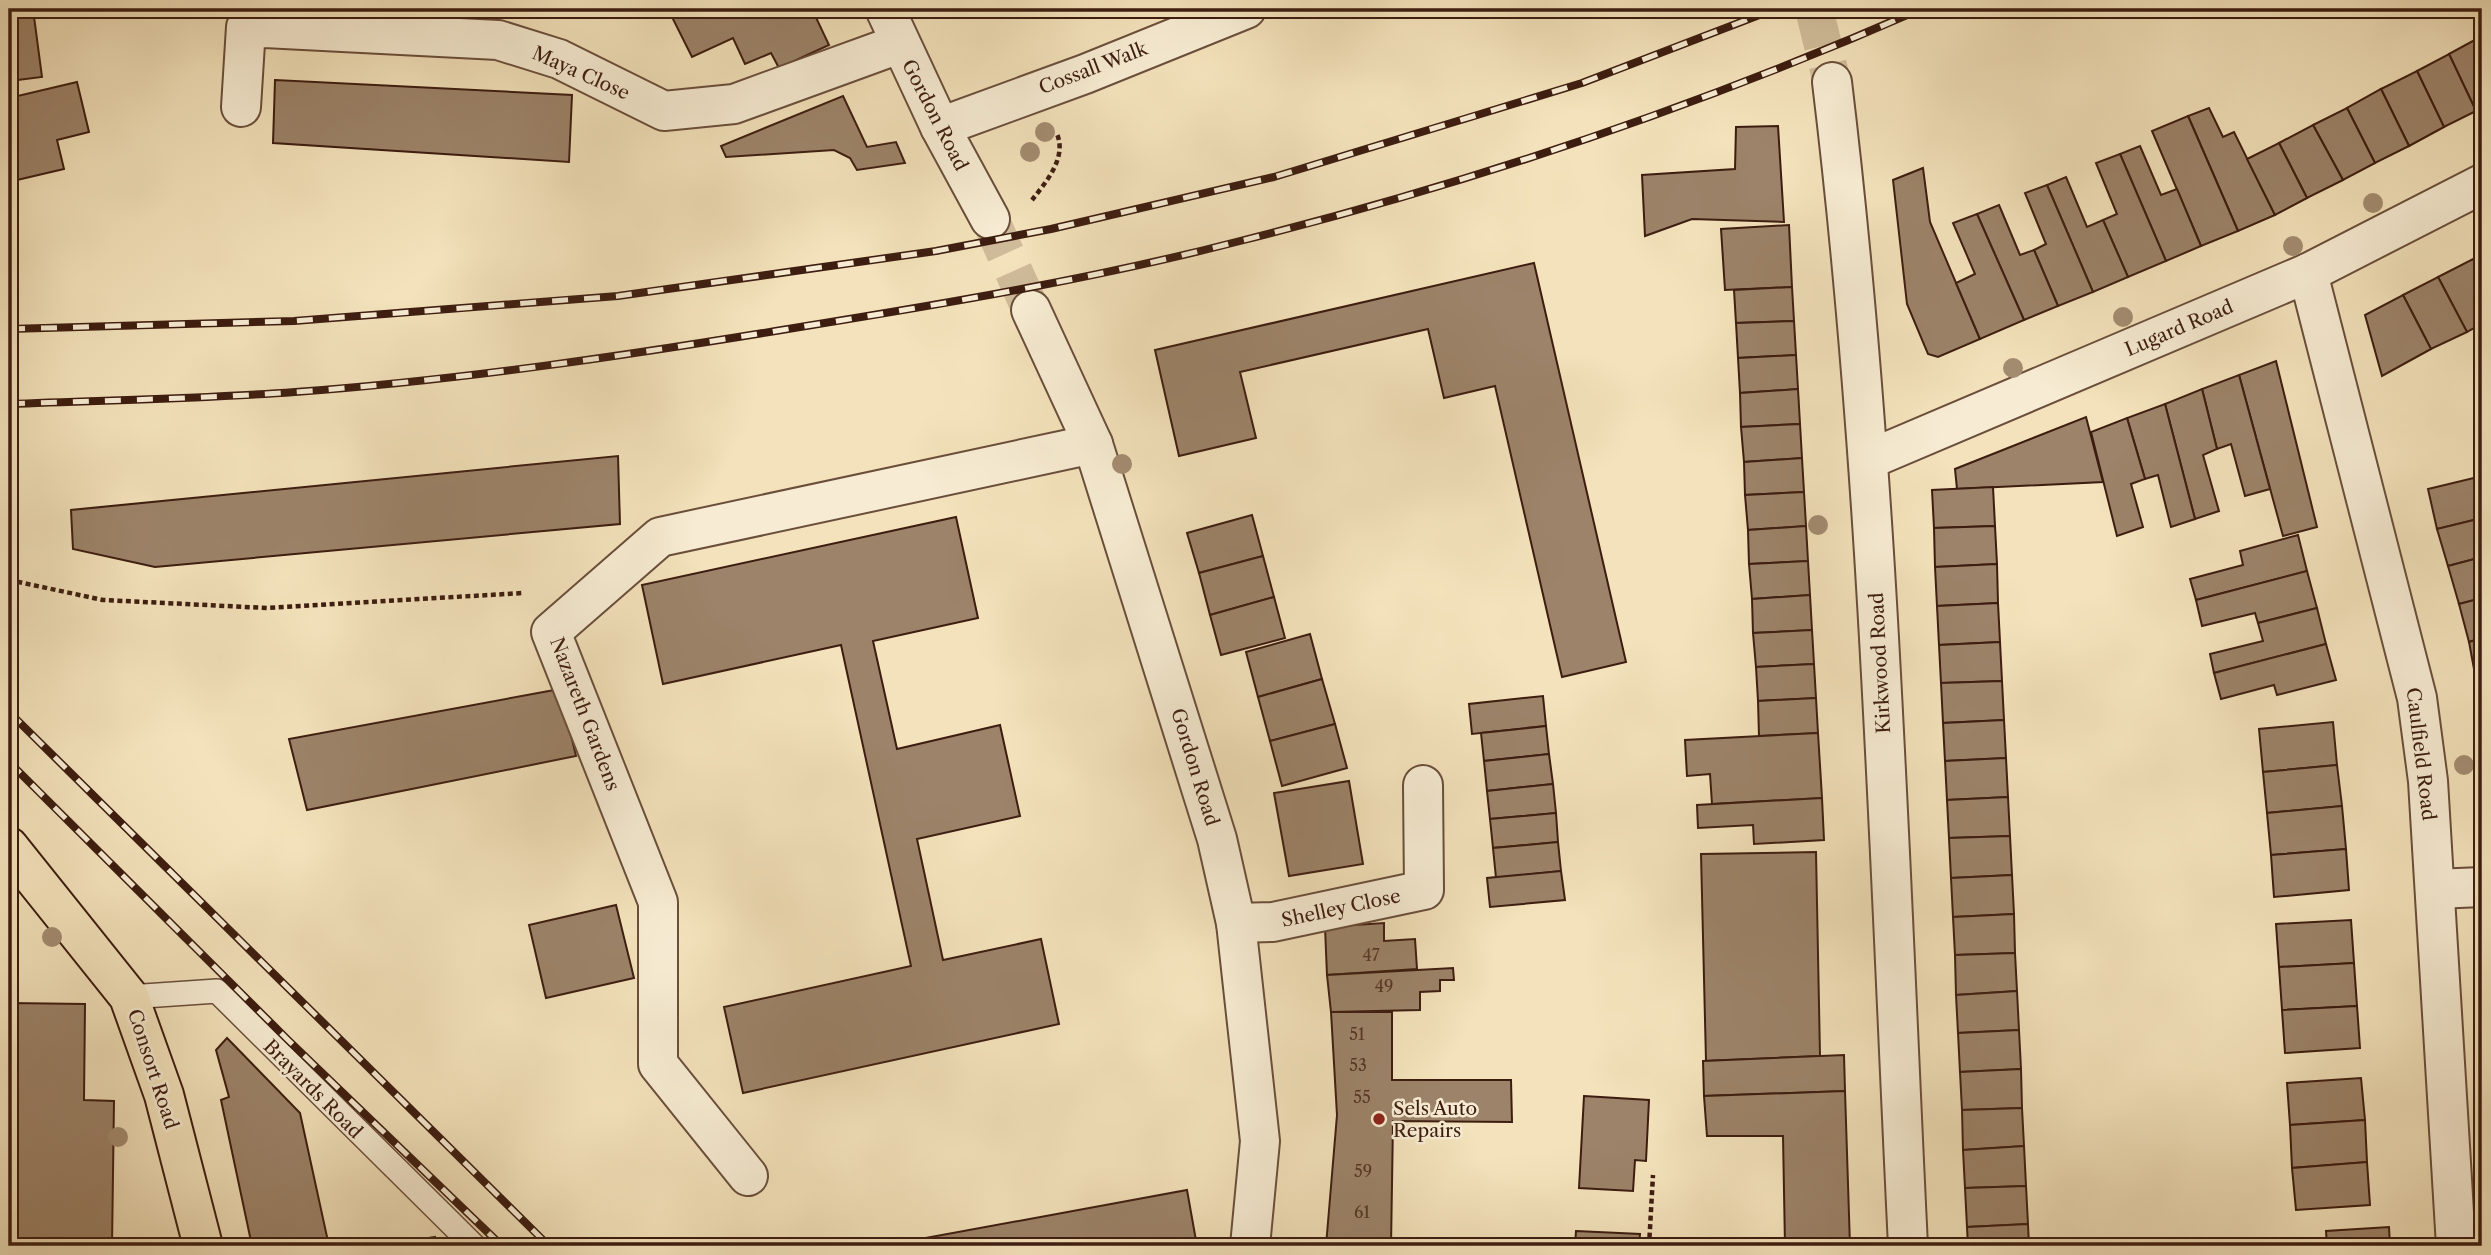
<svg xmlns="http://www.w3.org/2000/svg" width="2491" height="1255" font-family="'Libre Caslon Text',serif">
<rect width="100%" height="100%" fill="#f3e2bb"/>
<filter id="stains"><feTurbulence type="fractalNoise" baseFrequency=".00286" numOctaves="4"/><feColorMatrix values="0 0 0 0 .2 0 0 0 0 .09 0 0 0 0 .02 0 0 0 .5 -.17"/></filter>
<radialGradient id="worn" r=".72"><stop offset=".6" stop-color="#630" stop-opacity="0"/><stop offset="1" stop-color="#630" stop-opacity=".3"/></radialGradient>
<g fill="#9c8369" stroke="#3d1d10" stroke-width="2">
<path d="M 9,9 L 33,9 L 42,77 L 9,81 Z"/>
<path d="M 668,9 L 812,9 L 829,45 L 779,68 L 771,53 L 745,64 L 733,38 L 692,57 Z"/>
<path d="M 2482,36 L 2482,108 L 2476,111 L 2449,54 Z"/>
<path d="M 2449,54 L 2476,111 L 2444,127 L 2417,71 Z"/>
<path d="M 2417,71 L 2444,127 L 2409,146 L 2381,89 Z"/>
<path d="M 275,80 L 572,95 L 569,162 L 273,143 Z"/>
<path d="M 77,82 L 89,132 L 57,140 L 64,169 L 17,180 L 9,144 L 9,98 Z"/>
<path d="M 2381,89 L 2409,146 L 2375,163 L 2347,108 Z"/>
<path d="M 843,96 L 867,147 L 896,142 L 905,163 L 857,170 L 850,158 L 834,150 L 726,157 L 721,146 Z"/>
<path d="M 2209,108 L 2223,137 L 2234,132 L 2275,215 L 2238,231 L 2188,116 Z"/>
<path d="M 2347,108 L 2375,163 L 2343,180 L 2313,125 Z"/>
<path d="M 2188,116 L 2238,231 L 2201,246 L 2152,131 Z"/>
<path d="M 2313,125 L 2343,180 L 2307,198 L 2279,143 Z"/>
<path d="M 1778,126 L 1784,222 L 1692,219 L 1645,236 L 1642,175 L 1735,169 L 1736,127 Z"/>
<path d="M 2279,143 L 2307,198 L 2275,215 L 2247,159 Z"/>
<path d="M 2140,146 L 2161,195 L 2177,189 L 2201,246 L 2166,261 L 2120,154 Z"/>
<path d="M 2120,154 L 2166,261 L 2128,277 L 2103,220 L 2117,214 L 2096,163 Z"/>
<path d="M 1923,168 L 1930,222 L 1980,339 L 1938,357 L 1928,354 L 1907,304 L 1893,180 Z"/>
<path d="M 2066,177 L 2087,227 L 2103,220 L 2128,277 L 2093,292 L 2047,185 Z"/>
<path d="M 2047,185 L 2093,292 L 2058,306 L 2034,250 L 2046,244 L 2025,193 Z"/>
<path d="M 1999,205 L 2020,255 L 2034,250 L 2058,306 L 2024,320 L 1977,214 Z"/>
<path d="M 1977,214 L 2024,320 L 1980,339 L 1956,283 L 1975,274 L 1953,223 Z"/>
<path d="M 1789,225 L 1792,287 L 1725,290 L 1721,229 Z"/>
<path d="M 2473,259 L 2482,276 L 2482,324 L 2467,332 L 2438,277 Z"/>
<path d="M 1534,263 L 1626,662 L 1562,677 L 1495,386 L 1444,398 L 1428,329 L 1240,372 L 1256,438 L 1179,456 L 1155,350 Z"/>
<path d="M 2438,277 L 2467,332 L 2431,349 L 2403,295 Z"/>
<path d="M 1792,287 L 1794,321 L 1736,323 L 1734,290 Z"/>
<path d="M 2403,295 L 2431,349 L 2382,376 L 2365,315 Z"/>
<path d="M 1794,321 L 1796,355 L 1738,358 L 1736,323 Z"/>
<path d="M 1796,355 L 1798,389 L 1740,393 L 1738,358 Z"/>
<path d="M 2276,361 L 2317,527 L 2283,536 L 2239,375 Z"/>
<path d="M 2239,375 L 2270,489 L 2245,496 L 2231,444 L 2217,449 L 2202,389 Z"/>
<path d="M 1798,389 L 1800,424 L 1741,427 L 1740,393 Z"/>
<path d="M 2202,389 L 2217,449 L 2203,455 L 2219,511 L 2195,519 L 2165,404 Z"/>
<path d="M 2165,404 L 2195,519 L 2171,527 L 2158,475 L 2145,479 L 2127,418 Z"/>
<path d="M 2086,417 L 2103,482 L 1957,489 L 1955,469 Z"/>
<path d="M 2127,418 L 2145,479 L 2131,484 L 2143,527 L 2117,536 L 2091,432 Z"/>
<path d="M 1800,424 L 1802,458 L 1744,462 L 1741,427 Z"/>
<path d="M 618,456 L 620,524 L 155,567 L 73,549 L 71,510 Z"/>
<path d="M 1802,458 L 1804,492 L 1745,495 L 1744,462 Z"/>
<path d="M 2482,476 L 2482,518 L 2437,529 L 2428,489 Z"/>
<path d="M 1993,487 L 1995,526 L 1934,528 L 1932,490 Z"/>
<path d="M 1804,492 L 1806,526 L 1748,530 L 1745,495 Z"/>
<path d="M 1252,515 L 1263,556 L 1199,573 L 1187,533 Z"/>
<path d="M 956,517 L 978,618 L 873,641 L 897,749 L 1000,725 L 1020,816 L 917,839 L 943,960 L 1041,939 L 1059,1024 L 743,1093 L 724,1007 L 911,966 L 841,645 L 663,684 L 642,585 Z"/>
<path d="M 2482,518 L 2482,557 L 2448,566 L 2437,529 Z"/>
<path d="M 1806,526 L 1808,561 L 1749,564 L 1748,530 Z"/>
<path d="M 1995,526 L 1997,564 L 1935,567 L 1934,528 Z"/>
<path d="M 2298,535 L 2307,571 L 2196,600 L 2190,579 L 2243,565 L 2240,551 Z"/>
<path d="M 1263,556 L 1274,597 L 1210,615 L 1199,573 Z"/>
<path d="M 2482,557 L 2482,598 L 2459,604 L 2448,566 Z"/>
<path d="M 1808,561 L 1810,595 L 1752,599 L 1749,564 Z"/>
<path d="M 1997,564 L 1998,603 L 1937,606 L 1935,567 Z"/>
<path d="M 2307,571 L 2317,608 L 2258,623 L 2255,613 L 2202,626 L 2196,600 Z"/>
<path d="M 1810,595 L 1812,630 L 1753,633 L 1752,599 Z"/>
<path d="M 1274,597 L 1285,638 L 1221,655 L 1210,615 Z"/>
<path d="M 2482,598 L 2482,638 L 2469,642 L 2459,604 Z"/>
<path d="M 1998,603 L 2000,642 L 1939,645 L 1937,606 Z"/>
<path d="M 2317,608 L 2326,644 L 2214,673 L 2210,654 L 2263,641 L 2258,623 Z"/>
<path d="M 1812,630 L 1814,664 L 1756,667 L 1753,633 Z"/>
<path d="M 1310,634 L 1322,679 L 1258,697 L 1246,652 Z"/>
<path d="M 2482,638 L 2482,678 L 2476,680 L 2469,642 Z"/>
<path d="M 2000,642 L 2002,681 L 1941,683 L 1939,645 Z"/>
<path d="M 2326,644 L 2336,680 L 2277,695 L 2274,685 L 2221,699 L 2214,673 Z"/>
<path d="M 1814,664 L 1816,698 L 1758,701 L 1756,667 Z"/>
<path d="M 1322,679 L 1335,724 L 1270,741 L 1258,697 Z"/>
<path d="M 2002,681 L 2004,720 L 1943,723 L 1941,683 Z"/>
<path d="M 560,689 L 576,756 L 307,810 L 289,739 Z"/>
<path d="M 1543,696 L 1546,726 L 1472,734 L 1469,704 Z"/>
<path d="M 1816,698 L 1818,733 L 1759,736 L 1758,701 Z"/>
<path d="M 2004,720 L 2006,758 L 1945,761 L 1943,723 Z"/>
<path d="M 2333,722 L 2337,765 L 2263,772 L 2259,729 Z"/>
<path d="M 1335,724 L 1347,768 L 1282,786 L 1270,741 Z"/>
<path d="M 1546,726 L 1549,754 L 1484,761 L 1481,733 Z"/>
<path d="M 1818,733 L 1822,798 L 1712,804 L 1710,774 L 1687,776 L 1685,740 Z"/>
<path d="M 1549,754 L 1553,784 L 1487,791 L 1484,761 Z"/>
<path d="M 2006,758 L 2008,797 L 1947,800 L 1945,761 Z"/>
<path d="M 2337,765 L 2342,806 L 2267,813 L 2263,772 Z"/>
<path d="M 1349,781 L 1363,864 L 1289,876 L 1274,793 Z"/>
<path d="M 1553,784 L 1556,813 L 1490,819 L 1487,791 Z"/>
<path d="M 2008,797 L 2010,836 L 1949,838 L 1947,800 Z"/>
<path d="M 1822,798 L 1824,840 L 1754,844 L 1753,825 L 1698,828 L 1697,805 Z"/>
<path d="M 2342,806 L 2346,849 L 2271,855 L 2267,813 Z"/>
<path d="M 1556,813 L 1558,842 L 1493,848 L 1490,819 Z"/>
<path d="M 2010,836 L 2012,875 L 1951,878 L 1949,838 Z"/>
<path d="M 1558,842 L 1561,871 L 1496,878 L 1493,848 Z"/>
<path d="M 2346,849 L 2349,890 L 2274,897 L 2271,855 Z"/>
<path d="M 1816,852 L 1820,1056 L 1706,1061 L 1701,854 Z"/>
<path d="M 1561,871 L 1565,900 L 1490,907 L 1487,878 Z"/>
<path d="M 2012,875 L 2014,914 L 1953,917 L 1951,878 Z"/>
<path d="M 616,905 L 634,978 L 546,998 L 529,925 Z"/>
<path d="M 2014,914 L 2015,953 L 1955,955 L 1953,917 Z"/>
<path d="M 2351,920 L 2354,963 L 2279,967 L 2276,924 Z"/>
<path d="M 1384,923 L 1384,941 L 1415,939 L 1417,969 L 1327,975 L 1325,927 Z"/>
<path d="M 2015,953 L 2017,991 L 1956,995 L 1955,955 Z"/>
<path d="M 2354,963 L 2357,1006 L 2282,1010 L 2279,967 Z"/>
<path d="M 1453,968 L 1454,980 L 1440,980 L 1440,991 L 1420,992 L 1420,1010 L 1331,1012 L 1327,975 Z"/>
<path d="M 2017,991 L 2019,1030 L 1958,1033 L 1956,995 Z"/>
<path d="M 9,1003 L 85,1004 L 84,1100 L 114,1101 L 112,1246 L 9,1246 Z"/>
<path d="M 2357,1006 L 2360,1048 L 2285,1053 L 2282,1010 Z"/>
<path d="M 1331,1012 L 1392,1012 L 1392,1080 L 1511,1080 L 1512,1122 L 1393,1121 L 1391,1246 L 1326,1246 L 1337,1115 Z"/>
<path d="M 2019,1030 L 2021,1069 L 1960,1072 L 1958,1033 Z"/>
<path d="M 227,1038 L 300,1113 L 329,1246 L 252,1246 L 221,1100 L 229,1097 L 216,1050 Z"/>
<path d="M 1844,1055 L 1845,1091 L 1704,1096 L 1703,1061 Z"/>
<path d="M 2021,1069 L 2022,1108 L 1962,1110 L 1960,1072 Z"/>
<path d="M 2361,1078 L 2365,1120 L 2290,1125 L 2287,1083 Z"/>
<path d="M 1845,1091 L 1850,1246 L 1785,1246 L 1783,1136 L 1707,1136 L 1704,1096 Z"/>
<path d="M 1584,1096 L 1649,1100 L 1646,1161 L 1635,1160 L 1633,1191 L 1579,1188 Z"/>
<path d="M 2022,1108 L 2024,1146 L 1963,1150 L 1962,1110 Z"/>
<path d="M 2365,1120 L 2367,1162 L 2292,1168 L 2290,1125 Z"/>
<path d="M 2024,1146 L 2026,1186 L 1965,1188 L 1963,1150 Z"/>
<path d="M 2367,1162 L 2370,1205 L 2296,1210 L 2292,1168 Z"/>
<path d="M 2026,1186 L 2028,1224 L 1967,1227 L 1965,1188 Z"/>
<path d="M 1187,1190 L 1197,1246 L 882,1246 Z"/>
<path d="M 2028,1224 L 2029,1246 L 1968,1246 L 1967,1227 Z"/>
<path d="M 2389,1227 L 2390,1246 L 2327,1246 L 2326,1231 Z"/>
<path d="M 1576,1231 L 1640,1234 L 1639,1246 L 1575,1246 Z"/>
<path d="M 435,1237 L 437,1246 L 381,1246 Z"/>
</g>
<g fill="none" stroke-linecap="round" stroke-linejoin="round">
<g stroke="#cfbb99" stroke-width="38" stroke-dasharray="38 19" stroke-linecap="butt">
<path d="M 1814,9 L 1832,82"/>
<path d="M 990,219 L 1031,310"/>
</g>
<defs>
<path id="service" d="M 129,997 L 217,991 L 474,1246"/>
<g id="minor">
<path d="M 885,9 L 940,127 L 990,219"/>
<path d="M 1832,82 C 1879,468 1889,858 1908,1246"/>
<path d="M 241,107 L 246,27 L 498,40 L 559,59 L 664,111 L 734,104 L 899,44"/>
<path d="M 940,127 L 1085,74 L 1246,9"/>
<path d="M 2308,273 L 2417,698 L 2428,781 L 2456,1246"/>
<path d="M 1031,310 L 1093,444 L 1217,839 L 1236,923 L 1260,1141 L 1250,1246"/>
<path d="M 1870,459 L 2308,273 L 2482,184"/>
<path d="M 2435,889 L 2482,887"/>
<path d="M 1236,923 L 1273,922 L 1424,890 L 1423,785"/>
<path d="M 748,1176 L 658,1064 L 658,902 L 551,632 L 660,537 L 1093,444"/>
</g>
<path id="primary" d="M 9,847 L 129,997 L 164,1095 L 203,1246"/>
</defs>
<use href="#service" stroke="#6a4e3b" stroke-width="26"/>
<use href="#minor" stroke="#6a4e3b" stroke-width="42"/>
<use href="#primary" stroke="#3d1d10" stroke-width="42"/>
<g stroke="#3d1d10" stroke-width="4.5" stroke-dasharray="5 3.5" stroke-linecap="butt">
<path d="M 1032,200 C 1046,182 1067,158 1057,134"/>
<path d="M 9,580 L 103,600 L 267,608 L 523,593"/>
<path d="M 1649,1246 L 1653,1175"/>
</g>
<use href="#service" stroke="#f7ecd3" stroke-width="23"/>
<use href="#minor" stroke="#f7ecd3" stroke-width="38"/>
<use href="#primary" stroke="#f3e2bb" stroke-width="38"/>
<defs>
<g id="rail">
<path d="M 9,329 L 294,321 L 618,296 L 936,251 L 1051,229 L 1274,177 L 1582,83 L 1775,9"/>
<path d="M 9,404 C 104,400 200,399 295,392 C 462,380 629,355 794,328 C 943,304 1093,279 1240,241 C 1472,183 1702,105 1921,9"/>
<path d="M 9,712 L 549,1246"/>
<path d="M 9,762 L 288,1040 L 502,1246"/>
</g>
</defs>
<use href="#rail" stroke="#3d1d10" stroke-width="8"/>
<use href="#rail" stroke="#f7ecd3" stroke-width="5" stroke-dasharray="16" stroke-linecap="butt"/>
</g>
<g fill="#a48c71">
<circle cx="1045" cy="132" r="10"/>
<circle cx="1030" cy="152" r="10"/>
<circle cx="2373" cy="203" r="10"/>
<circle cx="2293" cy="246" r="10"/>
<circle cx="2123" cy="317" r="10"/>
<circle cx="2013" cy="368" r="10"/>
<circle cx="1122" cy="464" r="10"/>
<circle cx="1818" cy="525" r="10"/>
<circle cx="2464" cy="765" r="10"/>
<circle cx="52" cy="937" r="10"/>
<circle cx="118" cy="1137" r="10"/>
</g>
<circle fill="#8f2418" stroke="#f7ecd3" stroke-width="2.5" cx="1379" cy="1119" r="7"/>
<g text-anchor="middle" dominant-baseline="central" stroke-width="5" stroke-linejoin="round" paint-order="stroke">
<g font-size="16" fill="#553626">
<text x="1371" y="955">47</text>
<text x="1384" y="986">49</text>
<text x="1357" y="1034">51</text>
<text x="1358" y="1065">53</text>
<text x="1362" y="1097">55</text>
<text x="1363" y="1171">59</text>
<text x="1362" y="1212">61</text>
</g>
<g font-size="19" fill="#3d1d10" stroke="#f7ecd3">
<text transform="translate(1093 68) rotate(-21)">Cossall Walk</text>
<text transform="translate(581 73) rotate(24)">Maya Close</text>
<text transform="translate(935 115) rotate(63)">Gordon Road</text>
<text transform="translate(2179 328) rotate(-23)">Lugard Road</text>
<text transform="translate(1880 663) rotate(-93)">Kirkwood Road</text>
<text transform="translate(585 714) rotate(69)">Nazareth Gardens</text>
<text transform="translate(2421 754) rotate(83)">Caulfield Road</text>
<text transform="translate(1195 767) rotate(73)">Gordon Road</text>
<text transform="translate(1341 908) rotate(-12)">Shelley Close</text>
<text transform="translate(153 1069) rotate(72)">Consort Road</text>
<text transform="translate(313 1089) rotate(45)">Brayards Road</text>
</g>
<g font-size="19" fill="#3d1d10" stroke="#f7ecd3" text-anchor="start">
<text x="1393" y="1108">Sels Auto<tspan x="1393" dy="22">Repairs</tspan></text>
</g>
</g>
<rect width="2491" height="1255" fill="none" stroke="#f3e2bb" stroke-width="35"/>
<rect x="10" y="10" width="2470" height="1234" fill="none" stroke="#3d1d10" stroke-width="3.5"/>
<rect x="18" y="18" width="2456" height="1220" fill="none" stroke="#3d1d10" stroke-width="2"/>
<rect width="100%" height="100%" filter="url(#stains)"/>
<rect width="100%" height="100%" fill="url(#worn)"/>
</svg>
